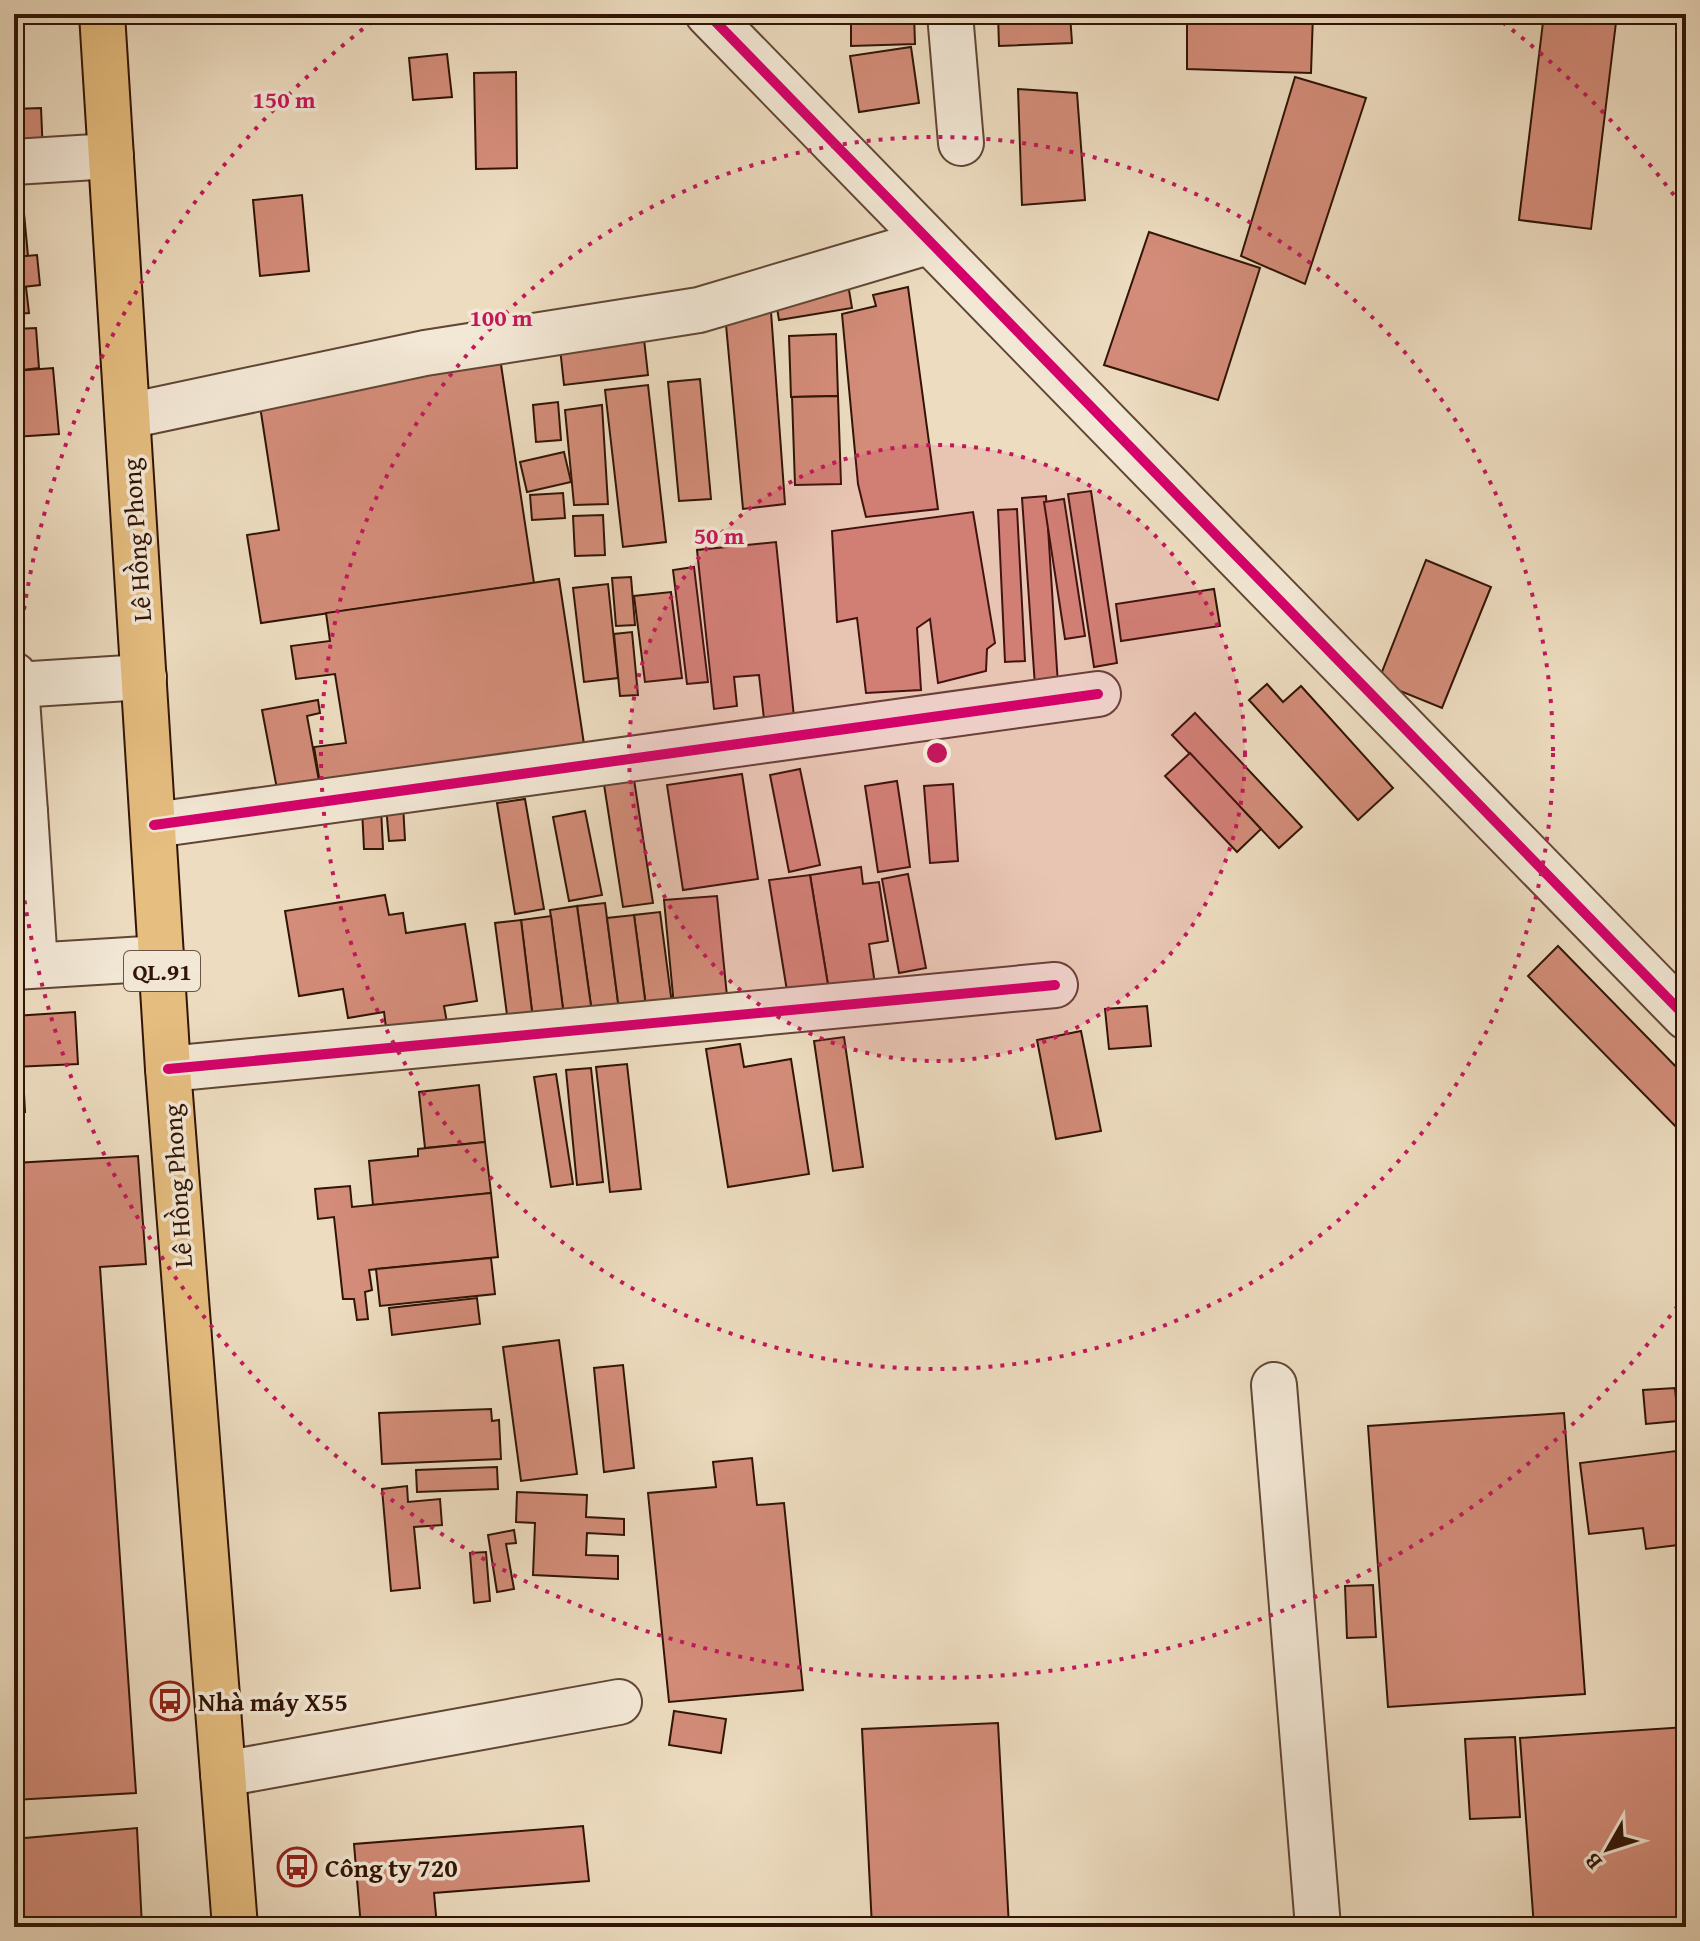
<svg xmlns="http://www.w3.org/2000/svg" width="1700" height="1941" font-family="'Gentium Book Plus',serif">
<rect width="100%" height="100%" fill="#eddcc0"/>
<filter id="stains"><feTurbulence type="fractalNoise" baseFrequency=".0025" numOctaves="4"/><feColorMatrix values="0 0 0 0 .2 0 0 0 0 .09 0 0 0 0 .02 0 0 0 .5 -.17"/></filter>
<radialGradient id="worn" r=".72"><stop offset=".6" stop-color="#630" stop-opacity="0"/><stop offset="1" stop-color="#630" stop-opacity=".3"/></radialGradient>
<g fill="#d38c79" stroke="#311405" stroke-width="2">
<path d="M 851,14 L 914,14 L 915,44 L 851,46 Z"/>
<path d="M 998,14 L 1070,14 L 1072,43 L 999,46 Z"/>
<path d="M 1187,14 L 1313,14 L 1311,73 L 1187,69 Z"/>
<path d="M 1544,14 L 1617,14 L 1591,229 L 1519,220 Z"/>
<path d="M 911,47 L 919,103 L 859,112 L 850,56 Z"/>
<path d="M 447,54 L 452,97 L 413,100 L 409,58 Z"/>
<path d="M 516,72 L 517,168 L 476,169 L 474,73 Z"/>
<path d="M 1295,77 L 1366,98 L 1305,284 L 1241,256 Z"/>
<path d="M 1018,89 L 1077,93 L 1085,200 L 1022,205 Z"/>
<path d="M 41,108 L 43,154 L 14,155 L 14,109 Z"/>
<path d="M 22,192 L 25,224 L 14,225 L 14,193 Z"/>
<path d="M 302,195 L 309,271 L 260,276 L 253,200 Z"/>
<path d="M 25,224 L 28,256 L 14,257 L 14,225 Z"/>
<path d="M 1149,232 L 1260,268 L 1218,400 L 1104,365 Z"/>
<path d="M 37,255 L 40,285 L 14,288 L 14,257 Z"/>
<path d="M 848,284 L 852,308 L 779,320 L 775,296 Z"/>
<path d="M 26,287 L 29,313 L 14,314 L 14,288 Z"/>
<path d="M 908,287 L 938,509 L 866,517 L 858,484 L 842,314 L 876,306 L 873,295 Z"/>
<path d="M 771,312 L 785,504 L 743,509 L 725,314 Z"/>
<path d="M 36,328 L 39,368 L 14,371 L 14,329 Z"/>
<path d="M 836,334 L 838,396 L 791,397 L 789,336 Z"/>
<path d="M 644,339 L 648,375 L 564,385 L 560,348 Z"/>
<path d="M 500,358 L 534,583 L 261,623 L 247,535 L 279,530 L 258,393 Z"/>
<path d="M 53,368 L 59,434 L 14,437 L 14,371 Z"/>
<path d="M 700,379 L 711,499 L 679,501 L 668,382 Z"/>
<path d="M 648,385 L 666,542 L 623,547 L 605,390 Z"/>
<path d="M 838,396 L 841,484 L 795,485 L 792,397 Z"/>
<path d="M 558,402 L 561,440 L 536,442 L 533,405 Z"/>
<path d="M 602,405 L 608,504 L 574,505 L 565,410 Z"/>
<path d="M 564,452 L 571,482 L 527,492 L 520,462 Z"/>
<path d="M 1091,491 L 1117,663 L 1094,667 L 1068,494 Z"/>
<path d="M 563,493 L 565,518 L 532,520 L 530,495 Z"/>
<path d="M 1046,496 L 1058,685 L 1035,686 L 1022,498 Z"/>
<path d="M 1064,499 L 1085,636 L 1065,639 L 1044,502 Z"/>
<path d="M 1017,509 L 1025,661 L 1005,662 L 998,510 Z"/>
<path d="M 973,512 L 995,643 L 987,649 L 986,671 L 938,683 L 930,619 L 917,628 L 921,690 L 866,693 L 857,618 L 837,622 L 832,531 Z"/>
<path d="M 603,515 L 605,555 L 575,556 L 573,516 Z"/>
<path d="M 776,542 L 794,717 L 764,719 L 759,675 L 734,677 L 737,706 L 714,709 L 697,550 Z"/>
<path d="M 1426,560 L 1491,587 L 1442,708 L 1378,682 Z"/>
<path d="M 694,567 L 708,682 L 687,684 L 673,570 Z"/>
<path d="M 631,577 L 635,625 L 616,626 L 612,578 Z"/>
<path d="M 559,579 L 584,744 L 320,783 L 314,747 L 346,743 L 335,674 L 296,679 L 291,646 L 330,641 L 326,613 Z"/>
<path d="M 608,584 L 618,678 L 584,682 L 573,588 Z"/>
<path d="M 1214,589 L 1220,626 L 1121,641 L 1116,604 Z"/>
<path d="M 671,592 L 682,678 L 645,682 L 634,596 Z"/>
<path d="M 632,632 L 638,695 L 620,696 L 614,634 Z"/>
<path d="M 1267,684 L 1283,702 L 1301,686 L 1393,788 L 1358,820 L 1249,700 Z"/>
<path d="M 318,700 L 320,713 L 307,716 L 319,781 L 277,789 L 262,710 Z"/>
<path d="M 1195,713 L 1302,827 L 1279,848 L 1172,735 Z"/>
<path d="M 1190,753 L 1261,829 L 1237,852 L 1165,776 Z"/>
<path d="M 800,769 L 820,865 L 789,872 L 770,775 Z"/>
<path d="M 633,773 L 653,903 L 623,907 L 603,778 Z"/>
<path d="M 742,774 L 758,879 L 683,890 L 667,785 Z"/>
<path d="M 897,781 L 910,867 L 878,872 L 865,786 Z"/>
<path d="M 953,784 L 958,861 L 930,863 L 924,786 Z"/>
<path d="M 525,799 L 544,909 L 515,914 L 497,803 Z"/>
<path d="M 403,804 L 405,840 L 389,841 L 386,806 Z"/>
<path d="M 381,808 L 383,849 L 364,849 L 362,809 Z"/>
<path d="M 585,811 L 602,895 L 569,901 L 553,817 Z"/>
<path d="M 861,867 L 863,884 L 879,882 L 888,941 L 869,944 L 875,984 L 829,991 L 810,875 Z"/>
<path d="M 908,874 L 926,968 L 899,973 L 882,879 Z"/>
<path d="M 810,875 L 829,991 L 788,997 L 769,880 Z"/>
<path d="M 385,895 L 389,915 L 403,913 L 406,933 L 465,924 L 477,1001 L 444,1006 L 449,1034 L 386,1028 L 384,1012 L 348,1018 L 343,989 L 299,996 L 285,911 Z"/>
<path d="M 717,896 L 728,1006 L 675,1017 L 664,900 Z"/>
<path d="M 605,903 L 620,1017 L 593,1020 L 577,906 Z"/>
<path d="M 577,906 L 593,1020 L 565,1024 L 550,910 Z"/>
<path d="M 660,912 L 672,1004 L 646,1007 L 634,915 Z"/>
<path d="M 634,915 L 646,1007 L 619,1010 L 607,918 Z"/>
<path d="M 551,916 L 565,1024 L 534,1028 L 521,920 Z"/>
<path d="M 521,920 L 534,1028 L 509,1030 L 495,923 Z"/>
<path d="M 1558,946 L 1686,1077 L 1686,1137 L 1528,976 Z"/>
<path d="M 1147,1006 L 1151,1046 L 1109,1049 L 1105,1009 Z"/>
<path d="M 75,1012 L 78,1064 L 14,1067 L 14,1016 Z"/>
<path d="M 1081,1031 L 1101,1131 L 1056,1139 L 1037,1040 Z"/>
<path d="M 844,1037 L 863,1167 L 833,1171 L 814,1041 Z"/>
<path d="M 740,1044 L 744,1067 L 791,1059 L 809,1174 L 728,1187 L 706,1049 Z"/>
<path d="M 627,1064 L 641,1189 L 610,1192 L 596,1067 Z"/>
<path d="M 591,1068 L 603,1182 L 577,1185 L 566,1070 Z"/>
<path d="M 556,1074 L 573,1184 L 551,1187 L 534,1077 Z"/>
<path d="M 14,1075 L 23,1075 L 25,1112 L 14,1112 Z"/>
<path d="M 479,1085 L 485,1142 L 425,1148 L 419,1092 Z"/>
<path d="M 485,1142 L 491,1193 L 373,1205 L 369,1161 L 418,1156 L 418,1149 Z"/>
<path d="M 138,1156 L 146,1264 L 100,1267 L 136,1793 L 14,1800 L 14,1163 Z"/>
<path d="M 350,1186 L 352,1207 L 491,1193 L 498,1257 L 369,1270 L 372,1290 L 365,1292 L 368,1319 L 357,1320 L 354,1299 L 343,1299 L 334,1217 L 318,1219 L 315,1189 Z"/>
<path d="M 491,1258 L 495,1294 L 380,1306 L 376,1269 Z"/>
<path d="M 477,1298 L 480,1324 L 392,1335 L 389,1308 Z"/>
<path d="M 559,1340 L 577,1474 L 521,1481 L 503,1347 Z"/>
<path d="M 623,1365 L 634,1468 L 604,1472 L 594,1368 Z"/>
<path d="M 1675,1388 L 1678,1421 L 1646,1424 L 1643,1390 Z"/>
<path d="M 1686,1400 L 1686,1544 L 1646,1549 L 1643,1528 L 1589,1534 L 1580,1463 L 1685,1450 L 1679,1401 Z"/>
<path d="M 491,1409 L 492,1421 L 499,1420 L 501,1459 L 382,1464 L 379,1413 Z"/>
<path d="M 1564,1413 L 1585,1694 L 1388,1707 L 1368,1426 Z"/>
<path d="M 752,1458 L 757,1505 L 784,1503 L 803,1690 L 669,1702 L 648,1493 L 716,1487 L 713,1462 Z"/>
<path d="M 497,1467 L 498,1489 L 417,1492 L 416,1470 Z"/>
<path d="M 407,1486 L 408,1502 L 440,1499 L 442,1525 L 414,1527 L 420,1588 L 391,1591 L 382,1489 Z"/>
<path d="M 517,1492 L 587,1495 L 586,1517 L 624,1519 L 624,1535 L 587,1533 L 586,1555 L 618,1556 L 618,1579 L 533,1575 L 535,1523 L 516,1522 Z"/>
<path d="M 514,1530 L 516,1543 L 506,1544 L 514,1589 L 497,1592 L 488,1535 Z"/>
<path d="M 486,1552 L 490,1601 L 474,1603 L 470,1553 Z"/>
<path d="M 1373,1585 L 1376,1637 L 1347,1638 L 1345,1586 Z"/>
<path d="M 674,1711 L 726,1719 L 721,1753 L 669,1745 Z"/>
<path d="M 998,1723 L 1009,1927 L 872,1927 L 862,1729 Z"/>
<path d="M 1686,1727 L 1686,1927 L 1534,1927 L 1520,1738 Z"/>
<path d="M 1515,1737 L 1520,1817 L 1470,1819 L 1465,1739 Z"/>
<path d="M 583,1826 L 589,1881 L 434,1893 L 437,1927 L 361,1927 L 354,1844 Z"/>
<path d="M 137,1828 L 142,1927 L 14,1927 L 14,1839 Z"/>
</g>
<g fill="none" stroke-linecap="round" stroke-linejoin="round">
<defs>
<g id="minor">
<path d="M 708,14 L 1686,1017"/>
<path d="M 950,14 L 961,143"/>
<path d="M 14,162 L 111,156"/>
<path d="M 128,416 L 425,353 L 699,310 L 928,242"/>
<path d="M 14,675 L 16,685 L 144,677"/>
<path d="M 25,812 L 35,965"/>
<path d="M 14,813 L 25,812 L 16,685"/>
<path d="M 154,825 L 1098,694"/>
<path d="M 14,967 L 162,958"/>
<path d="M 168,1069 L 1055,985"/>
<path d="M 1274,1385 L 1318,1927"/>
<path d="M 223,1774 L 619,1702"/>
</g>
<path id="highway" d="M 102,14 L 168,1069 L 235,1927"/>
</defs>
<use href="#minor" stroke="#604634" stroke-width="48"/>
<use href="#highway" stroke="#311405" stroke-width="48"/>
<use href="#minor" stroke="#f3e8d6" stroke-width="44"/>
<use href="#highway" stroke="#e6be80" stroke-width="44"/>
<defs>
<g id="cycleway">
<path d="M 708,14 L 1686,1017"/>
<path d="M 154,825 L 1098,694"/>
<path d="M 168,1069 L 1055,985"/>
</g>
</defs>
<use href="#cycleway" stroke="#f3e8d6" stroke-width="15"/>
<use href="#cycleway" stroke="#d6006c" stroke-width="10"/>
</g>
<circle cx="937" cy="753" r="308" fill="#c2185b" fill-opacity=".12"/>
<g fill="none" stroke="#c2185b" stroke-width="4" stroke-dasharray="4 8">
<circle cx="937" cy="753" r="308"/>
<circle cx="937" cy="753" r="616"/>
<path d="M1685 1296A924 924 0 0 1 14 801M14 705A924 924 0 0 1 381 15M1493 15A924 924 0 0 1 1685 210"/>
</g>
<defs>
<symbol id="bus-ring" viewBox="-11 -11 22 22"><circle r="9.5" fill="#f3e8d6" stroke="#8f2418" stroke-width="1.5"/><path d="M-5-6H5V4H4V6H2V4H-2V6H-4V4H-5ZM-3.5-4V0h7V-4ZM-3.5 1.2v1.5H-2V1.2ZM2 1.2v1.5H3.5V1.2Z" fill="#8f2418"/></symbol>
</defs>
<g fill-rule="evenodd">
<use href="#bus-ring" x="148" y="1679" width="44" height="44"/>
<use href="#bus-ring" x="275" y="1845" width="44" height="44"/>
</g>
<g text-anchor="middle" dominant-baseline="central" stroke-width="7" stroke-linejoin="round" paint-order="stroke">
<rect fill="#f3e8d6" stroke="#6b5444" stroke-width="2" x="124" y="951" width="76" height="40" rx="6"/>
<g font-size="24" font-weight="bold" fill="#311405">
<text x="162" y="971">QL.91</text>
</g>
<g font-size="26" fill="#311405" stroke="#f3e8d6">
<text transform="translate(136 540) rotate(-94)">Lê Hồng Phong</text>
<text transform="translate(177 1186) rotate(-94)">Lê Hồng Phong</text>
</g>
<g font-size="26" font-weight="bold" fill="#311405" stroke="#f3e8d6" text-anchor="start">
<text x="198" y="1701">Nhà máy X55</text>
<text x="325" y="1867">Công ty 720</text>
</g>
</g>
<circle cx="937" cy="753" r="12" fill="#c2185b" stroke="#f3e8d6" stroke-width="4"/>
<g font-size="24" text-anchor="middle" font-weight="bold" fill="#c2185b" stroke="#f3e8d6" stroke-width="7" stroke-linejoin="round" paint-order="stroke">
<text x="284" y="108">150 m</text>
<text x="501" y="326">100 m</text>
<text x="719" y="544">50 m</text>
</g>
<rect width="1700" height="1941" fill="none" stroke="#eddcc0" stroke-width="48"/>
<rect x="16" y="16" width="1668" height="1909" fill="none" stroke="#311405" stroke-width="4"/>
<rect x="24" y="24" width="1652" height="1893" fill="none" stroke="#311405" stroke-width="2"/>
<g transform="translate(1608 1849) rotate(231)" stroke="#f3e8d6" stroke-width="6" paint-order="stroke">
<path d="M0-6L14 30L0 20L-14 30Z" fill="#311405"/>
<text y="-12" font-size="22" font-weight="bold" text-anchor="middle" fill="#311405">B</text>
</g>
<rect width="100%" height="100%" filter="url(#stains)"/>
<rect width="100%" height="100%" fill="url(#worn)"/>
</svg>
